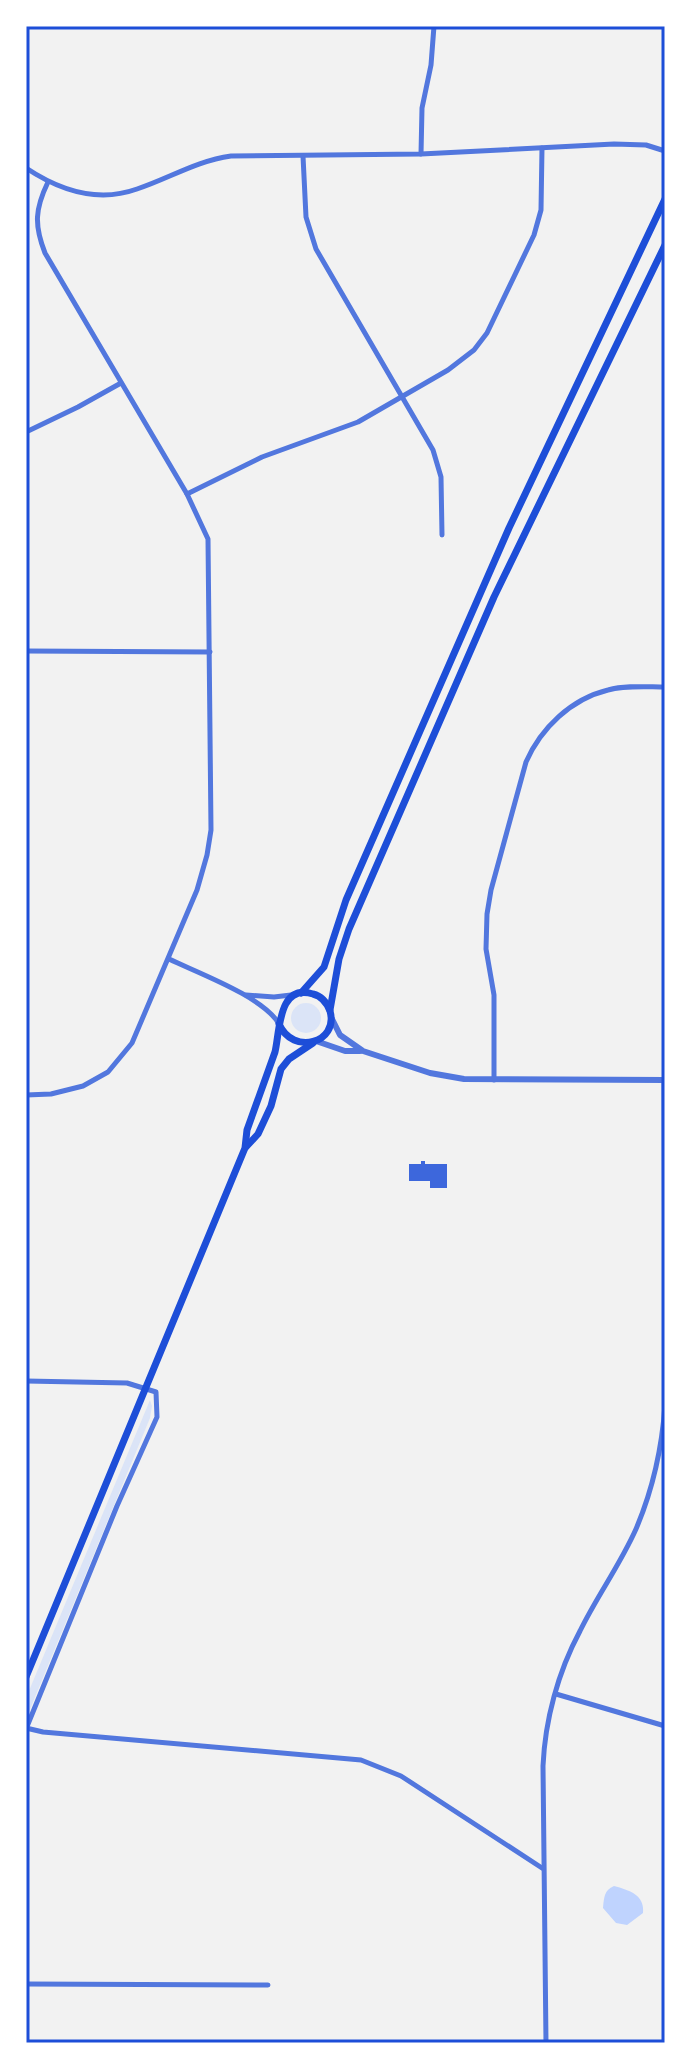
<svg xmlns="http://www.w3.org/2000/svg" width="691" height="2069" font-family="Lato,sans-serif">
<rect width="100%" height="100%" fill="#f2f2f2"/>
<g fill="#dbe4f7">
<circle cx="306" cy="1018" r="15"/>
<path d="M 150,1400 L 152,1406 L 150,1418 L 26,1719 L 26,1698 Z"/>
</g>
<path fill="#bfd3fe" d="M 614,1886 C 629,1890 645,1895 643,1913 L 627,1925 L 616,1923 L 603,1908 C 604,1898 604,1890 614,1886 Z"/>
<path fill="#3d67dc" d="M 421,1161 L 425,1161 L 425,1164 L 447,1164 L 447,1188 L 430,1188 L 430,1181 L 409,1181 L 409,1164 L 421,1164 Z"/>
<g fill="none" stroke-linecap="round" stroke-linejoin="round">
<g stroke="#5277de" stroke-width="5">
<path d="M 421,154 L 422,108 L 431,65 L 434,26"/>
<path d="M 303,156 L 306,217 L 316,249 L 433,450 L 441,477 L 442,535"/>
<path d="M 26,168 C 59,190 98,203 137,189 C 170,178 196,161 231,156 L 421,154 L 614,144 L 646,145 L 665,151"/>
<path d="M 26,432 L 78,407 L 121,383"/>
<path d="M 187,494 L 262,457 L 358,422 L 448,370 L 474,350 L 487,333 L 534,235 L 541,210 L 542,148"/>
<path d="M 26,651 L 210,652"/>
<path d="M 169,959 C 198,973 264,997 279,1024"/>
<path d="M 246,995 L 274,997 L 291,995"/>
<path d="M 494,1080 L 494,995 L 486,949 L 487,914 L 491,890 L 526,762 C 541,728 571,699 608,690 C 626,685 647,687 665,687"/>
<path d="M 664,1080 L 665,1349"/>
<path d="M 26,1095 L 51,1094 L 83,1086 L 108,1072 L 132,1043 L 197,890 L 207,855 L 211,830 L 208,539 L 187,494 L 45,253 C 34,225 35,209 48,182"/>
<path d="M 26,1381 L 127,1383 L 156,1392 L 157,1417 L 117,1506 L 26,1729"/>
<path d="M 556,1694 L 665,1726"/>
<path d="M 26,1728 L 43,1732 L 361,1760 L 401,1776 L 542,1868"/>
<path d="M 26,1984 L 268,1985"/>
<path d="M 546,2043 L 543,1766 C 545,1720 558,1672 580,1631 C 597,1596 620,1565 636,1529 C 653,1489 662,1448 665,1405"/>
</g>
<g stroke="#5277de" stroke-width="6">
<path d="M 332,1019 L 340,1035 L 363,1051 L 430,1073 L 464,1079 L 665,1080"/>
<path d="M 316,1041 L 345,1051 L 360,1051"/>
</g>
<g stroke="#1d4ed8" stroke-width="7">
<path d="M 301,993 L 324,967 L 346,900 L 509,528 L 665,199"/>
<path d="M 330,1010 L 339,959 L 349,929 L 494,597 L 665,245"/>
<path d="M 246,1147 L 258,1134 L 271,1106 L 281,1069 L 289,1059 L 313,1043"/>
<path d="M 26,1677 L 245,1148 L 247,1130 L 275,1052 C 280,1031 278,983 313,994 C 321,996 327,1003 330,1011 C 339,1043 293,1056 279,1024"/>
</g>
</g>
<rect width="691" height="2069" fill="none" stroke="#ffffff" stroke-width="56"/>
<rect x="28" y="28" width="635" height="2013" fill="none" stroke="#1d4ed8" stroke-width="3"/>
</svg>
